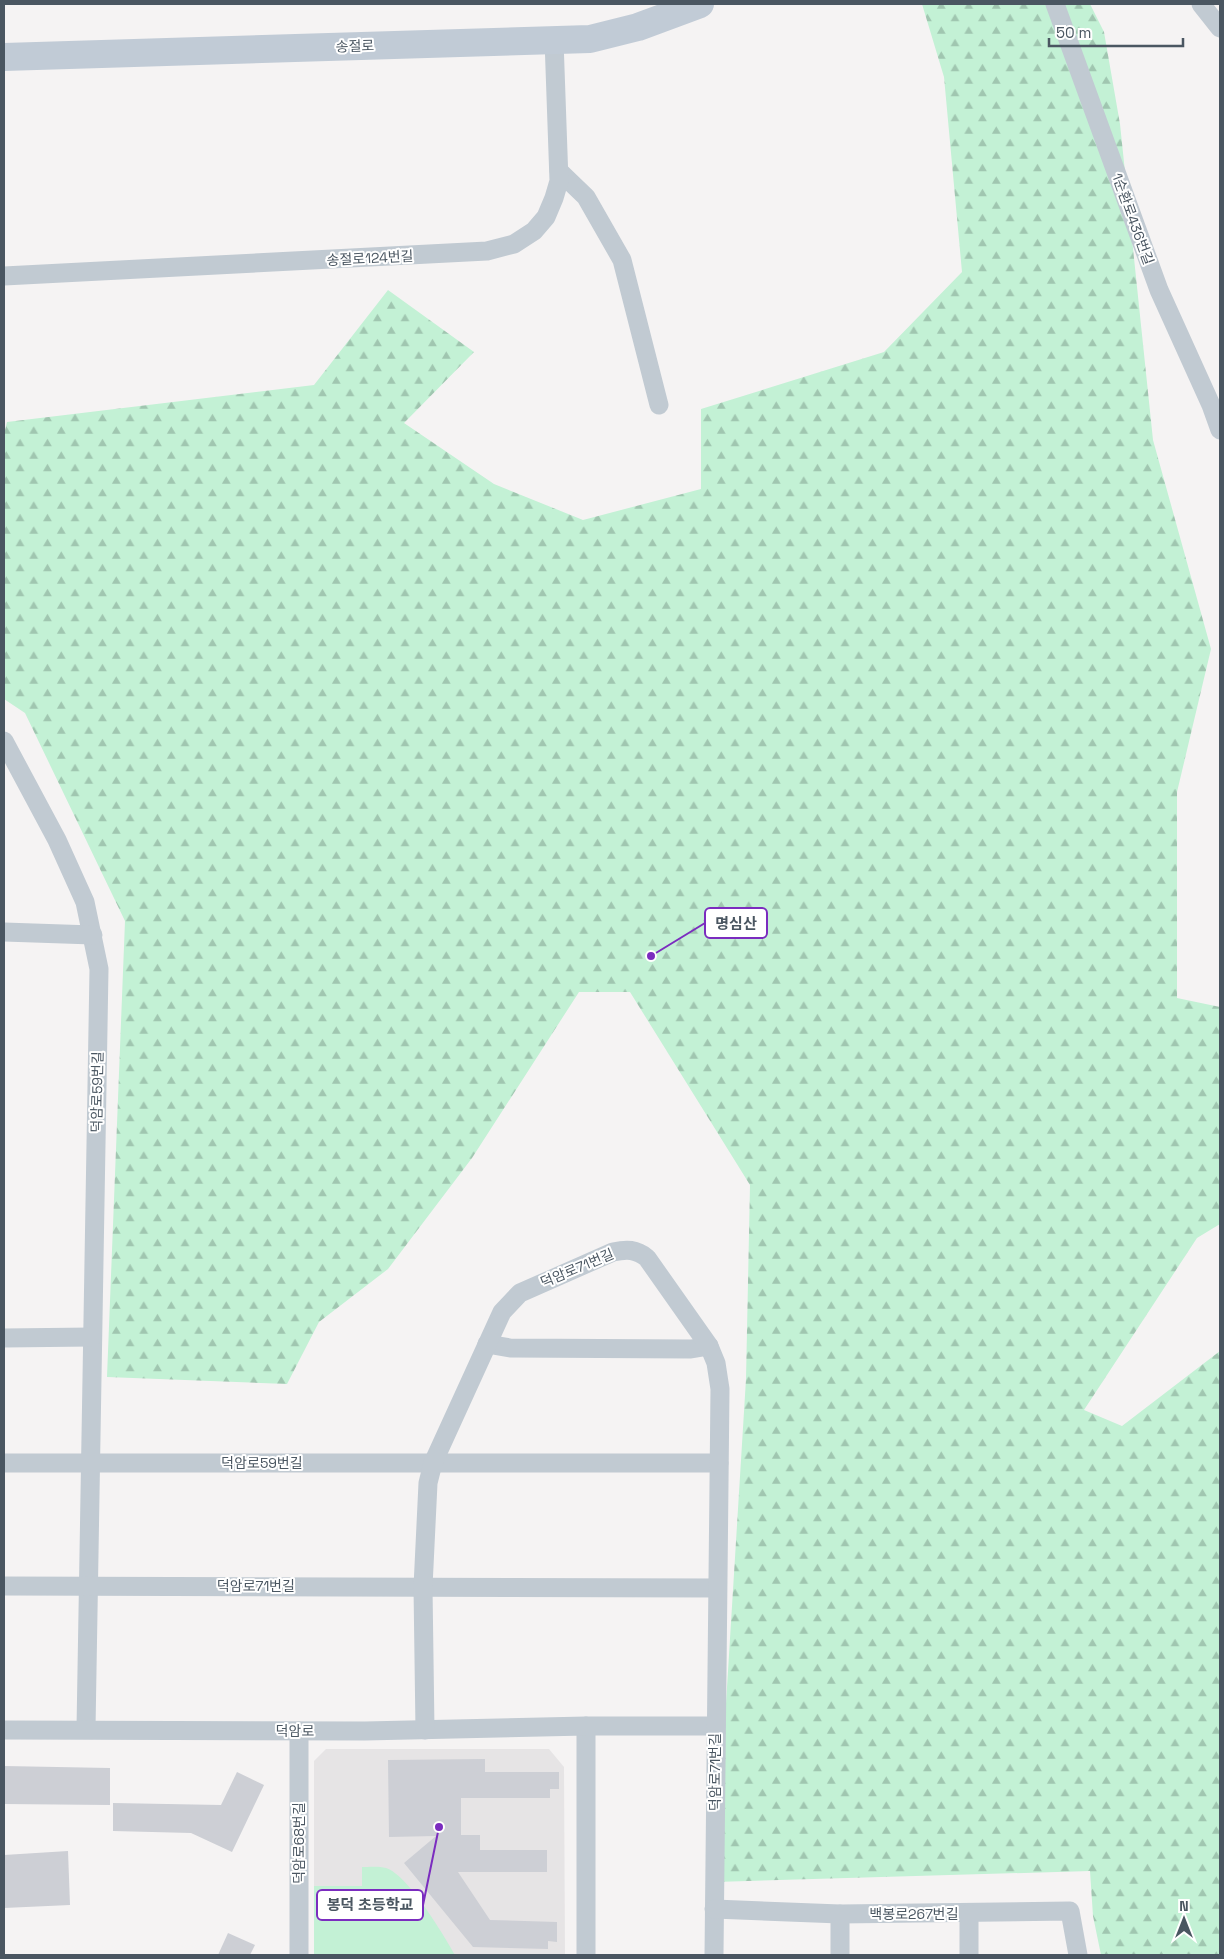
<svg xmlns="http://www.w3.org/2000/svg" width="1224" height="1959" font-family="'Space Grotesk','Noto Sans KR',sans-serif">
<defs>
<pattern id="forest-firs" width="22" height="20" patternUnits="userSpaceOnUse" patternTransform="scale(1.25)"><rect width="22" height="20" fill="#c3f1d5"/><path d="M5 1l3.5 6h-7zM16 11l3.5 6h-7z" fill="#a0c6b0"/></pattern>
</defs>
<rect width="100%" height="100%" fill="#f5f3f3"/>
<path fill="#e6e4e5" d="M 326,1749 L 549,1749 L 564,1767 L 565,1955 L 314,1955 L 314,1761 Z"/>
<path fill="url(#forest-firs)" d="M 922,4 L 1090,4 L 1104,32 L 1120,124 L 1153,440 L 1211,649 L 1177,792 L 1177,998 L 1220,1007 L 1220,1224 L 1197,1238 L 1084,1410 L 1122,1426 L 1220,1351 L 1220,1955 L 1101,1955 L 1093,1916 L 1090,1871 L 715,1882 L 746,1379 L 750,1185 L 630,992 L 579,992 L 472,1158 L 388,1269 L 319,1322 L 287,1384 L 107,1377 L 125,921 L 25,713 L 4,699 L 4,434 L 7,422 L 314,385 L 388,290 L 474,352 L 404,423 L 494,484 L 583,520 L 701,489 L 701,409 L 884,352 L 962,272 L 944,77 Z"/>
<path fill="#c3f1d5" d="M 362,1867 C 369,1867 379,1866 386,1868 C 407,1874 444,1935 455,1955 L 314,1955 L 314,1886 L 362,1886 Z"/>
<g fill="#cdcfd5">
<path d="M 485,1759 L 485,1772 L 559,1772 L 559,1789 L 550,1789 L 550,1798 L 461,1798 L 461,1835 L 480,1835 L 480,1850 L 547,1850 L 547,1872 L 458,1872 L 490,1920 L 557,1922 L 557,1942 L 548,1941 L 548,1949 L 473,1947 L 404,1863 L 436,1836 L 389,1837 L 388,1760 Z"/>
<path d="M 4,1766 L 110,1768 L 110,1805 L 4,1804 Z"/>
<path d="M 237,1772 L 264,1785 L 232,1852 L 191,1833 L 113,1831 L 113,1803 L 221,1805 Z"/>
<path d="M 68,1851 L 70,1905 L 4,1908 L 4,1855 Z"/>
<path d="M 228,1933 L 255,1945 L 250,1955 L 218,1955 Z"/>
</g>
<g fill="none" stroke-linecap="round" stroke-linejoin="round">
<g stroke="#c1cad2" stroke-width="19">
<path d="M 1055,4 L 1159,290 L 1211,405 L 1220,430"/>
<path d="M 1201,4 L 1220,28"/>
<path d="M 559,171 L 586,197 L 622,260 L 659,405"/>
<path d="M 4,276 L 487,251 L 514,244 L 534,231 L 546,217 L 554,198 L 559,181 L 554,40"/>
<path d="M 4,741 L 57,840 L 85,902 L 99,969 L 86,1729"/>
<path d="M 4,932 L 93,935"/>
<path d="M 4,1338 L 92,1337"/>
<path d="M 487,1344 L 510,1348 L 691,1349 L 709,1346"/>
<path d="M 4,1463 L 719,1463"/>
<path d="M 4,1586 L 717,1588"/>
<path d="M 586,1726 L 586,1955"/>
<path d="M 4,1730 L 365,1731 L 586,1726 L 716,1726"/>
<path d="M 425,1730 L 423,1587 L 428,1483 L 433,1463 L 502,1312 L 520,1293 L 613,1252 C 627,1249 636,1249 647,1258 L 709,1346 L 716,1363 L 720,1389 L 714,1955"/>
<path d="M 299,1731 L 299,1955"/>
<path d="M 714,1909 L 840,1914 L 1070,1911 L 1078,1955"/>
<path d="M 840,1914 L 840,1955"/>
<path d="M 969,1914 L 969,1955"/>
</g>
<path stroke="#c1cbd6" stroke-width="28" d="M 4,57 L 590,39 L 638,27 L 700,4"/>
</g>
<g text-anchor="middle" dominant-baseline="central" stroke-width="4" stroke-linejoin="round" paint-order="stroke">
<g font-size="14" fill="#4a5661" stroke="#fff">
<text transform="translate(355 46) rotate(-2)">송절로</text>
<text transform="translate(1133 219) rotate(70)">1순환로436번길</text>
<text transform="translate(370 258) rotate(-3)">송절로124번길</text>
<text transform="translate(97 1092) rotate(-89)">덕암로59번길</text>
<text transform="translate(577 1268) rotate(-23)">덕암로71번길</text>
<text x="262" y="1463">덕암로59번길</text>
<text x="256" y="1586">덕암로71번길</text>
<text x="295" y="1731">덕암로</text>
<text transform="translate(715 1772) rotate(-90)">덕암로71번길</text>
<text transform="translate(299 1843) rotate(-90)">덕암로68번길</text>
<text x="914" y="1914">백봉로267번길</text>
</g>
</g>
<path fill="none" stroke="#7b2cbf" stroke-width="2" d="M651 956L705 923M439 1827L423 1905"/>
<g fill="#7b2cbf" stroke="#fff" stroke-width="2">
<circle cx="651" cy="956" r="5"/>
<circle cx="439" cy="1827" r="5"/>
</g>
<g fill="#fff" stroke="#7b2cbf" stroke-width="2">
<rect x="705" y="908" width="62" height="30" rx="5"/>
<rect x="317" y="1890" width="106" height="30" rx="5"/>
</g>
<g font-size="15" text-anchor="middle" font-weight="bold" fill="#4a5661">
<text x="736" y="929">명심산</text>
<text x="370" y="1910">봉덕 초등학교</text>
</g>
<rect width="1224" height="1959" fill="none" stroke="#4a5661" stroke-width="10"/>
<g transform="translate(1184 1919)" stroke="#ffffff" stroke-width="4" paint-order="stroke">
<path d="M0-4L9 19L0 12L-9 19Z" fill="#4a5661"/>
<text y="-8" font-size="14" font-weight="bold" text-anchor="middle" fill="#4a5661">N</text>
</g>
<path d="M1049 38v8h134v-8" fill="none" stroke="#4a5661" stroke-width="2.5"/>
<text x="1056" y="38" font-size="15" fill="#4a5661" stroke="#ffffff" stroke-width="4" paint-order="stroke">50 m</text>
</svg>
